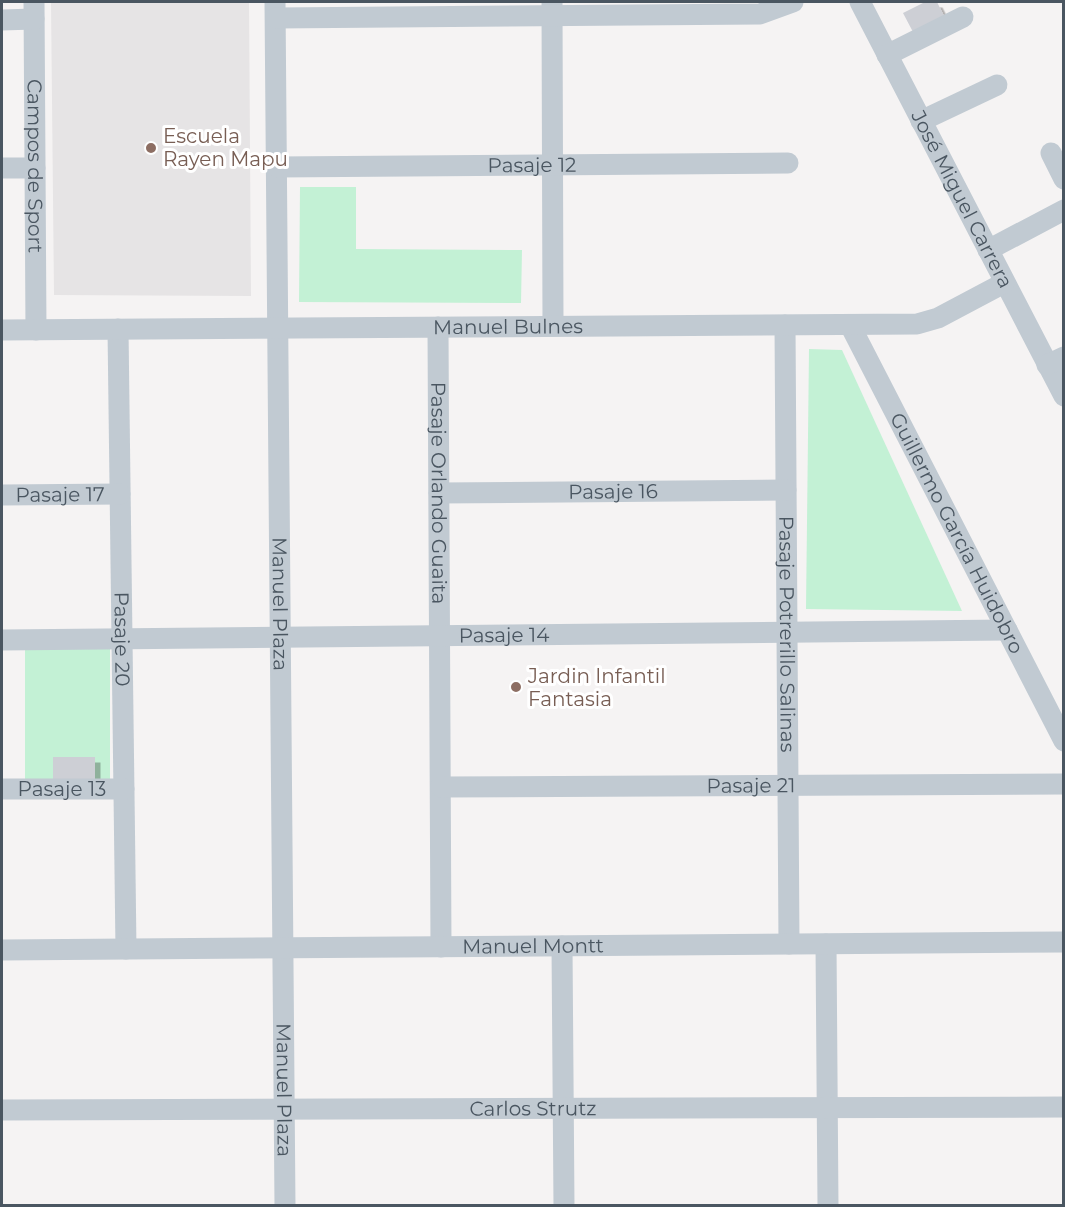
<svg xmlns="http://www.w3.org/2000/svg" width="1065" height="1207" font-family="Montserrat,sans-serif">
<defs>
<filter id="shadow"><feDropShadow dx="5.5" dy="5.5" stdDeviation="0" flood-color="#0004"/></filter>
</defs>
<rect width="100%" height="100%" fill="#f5f3f3"/>
<path fill="#e6e4e5" d="M 51,2 L 249,2 L 251,296 L 54,295 Z"/>
<g fill="#c3f1d5">
<path d="M 300,187 L 356,187 L 356,249 L 522,250 L 521,303 L 299,302 Z"/>
<path d="M 809,349 L 842,350 L 962,611 L 806,609 Z"/>
<path d="M 25,646 L 110,646 L 110,783 L 25,784 Z"/>
</g>
<g fill="#cdcfd5" filter="url(#shadow)">
<path d="M 925,2 L 937,2 L 944,16 L 913,32 L 903,13 Z"/>
<rect x="53" y="757" width="42" height="22"/>
</g>
<g fill="none" stroke-linecap="round" stroke-linejoin="round">
<g stroke="#c1cad2" stroke-width="21">
<path id="s1" d="M 34,2 L 36,330"/>
<path id="s2" d="M 275,2 L 285,1206"/>
<path d="M 552,2 L 553,326"/>
<path id="s3" d="M 860,2 L 1064,396"/>
<path d="M 276,18 L 760,14 L 793,2"/>
<path d="M 2,20 L 34,19"/>
<path d="M 887,55 L 963,17"/>
<path d="M 921,121 L 997,85"/>
<path d="M 1051,153 L 1064,179"/>
<path id="s4" d="M 277,167 L 788,163"/>
<path d="M 2,168 L 35,168"/>
<path d="M 988,250 L 1064,210"/>
<path id="s5" d="M 785,325 L 789,944"/>
<path id="s6" d="M 850,325 L 1064,741"/>
<path id="s7" d="M 438,327 L 441,947"/>
<path id="s8" d="M 118,329 L 126,949"/>
<path id="s9" d="M 2,330 L 917,324 L 938,318 L 1004,283"/>
<path d="M 1047,365 L 1064,357"/>
<path id="s10" d="M 439,493 L 786,490"/>
<path id="s11" d="M 2,495 L 120,494"/>
<path id="s12" d="M 2,640 L 1007,630"/>
<path id="s13" d="M 441,787 L 1064,784"/>
<path id="s14" d="M 2,789 L 124,789"/>
<path d="M 826,944 L 828,1206"/>
<path d="M 562,946 L 564,1206"/>
<path id="s15" d="M 2,950 L 1064,942"/>
<path id="s16" d="M 2,1110 L 1064,1107"/>
</g>
</g>
<g fill="#8d6e63" stroke="#fff" stroke-width="2">
<circle cx="151" cy="148" r="6"/>
<circle cx="516" cy="687" r="6"/>
</g>
<g text-anchor="middle" dominant-baseline="central" stroke-width="6" stroke-linejoin="round" paint-order="stroke">
<g font-size="20" fill="#785e54" stroke="#fff" text-anchor="start">
<text x="163" y="136">Escuela<tspan x="163" dy="23">Rayen Mapu</tspan></text>
<text x="528" y="676">Jardin Infantil<tspan x="528" dy="23">Fantasia</tspan></text>
</g>
<g font-size="20" fill="#4a5661" stroke="#fff">
<text stroke="none"><textPath href="#s4" startOffset="255">Pasaje 12</textPath></text>
<text stroke="none"><textPath href="#s1" startOffset="164">Campos de Sport</textPath></text>
<text stroke="none"><textPath href="#s3" startOffset="222">José Miguel Carrera</textPath></text>
<text stroke="none"><textPath href="#s9" startOffset="506">Manuel Bulnes</textPath></text>
<text stroke="none"><textPath href="#s10" startOffset="174">Pasaje 16</textPath></text>
<text stroke="none"><textPath href="#s7" startOffset="166">Pasaje Orlando Guaita</textPath></text>
<text stroke="none"><textPath href="#s11" startOffset="58">Pasaje 17</textPath></text>
<text stroke="none"><textPath href="#s6" startOffset="234">Guillermo García Huidobro</textPath></text>
<text stroke="none"><textPath href="#s2" startOffset="602">Manuel Plaza</textPath></text>
<text stroke="none"><textPath href="#s12" startOffset="502">Pasaje 14</textPath></text>
<text stroke="none"><textPath href="#s5" startOffset="309">Pasaje Potrerillo Salinas</textPath></text>
<text stroke="none"><textPath href="#s8" startOffset="310">Pasaje 20</textPath></text>
<text stroke="none"><textPath href="#s13" startOffset="310">Pasaje 21</textPath></text>
<text stroke="none"><textPath href="#s14" startOffset="60">Pasaje 13</textPath></text>
<text stroke="none"><textPath href="#s15" startOffset="531">Manuel Montt</textPath></text>
<text stroke="none"><textPath href="#s2" startOffset="1088">Manuel Plaza</textPath></text>
<text stroke="none"><textPath href="#s16" startOffset="531">Carlos Strutz</textPath></text>
</g>
</g>
<rect width="1065" height="1207" fill="none" stroke="#4a5661" stroke-width="6"/>
</svg>
